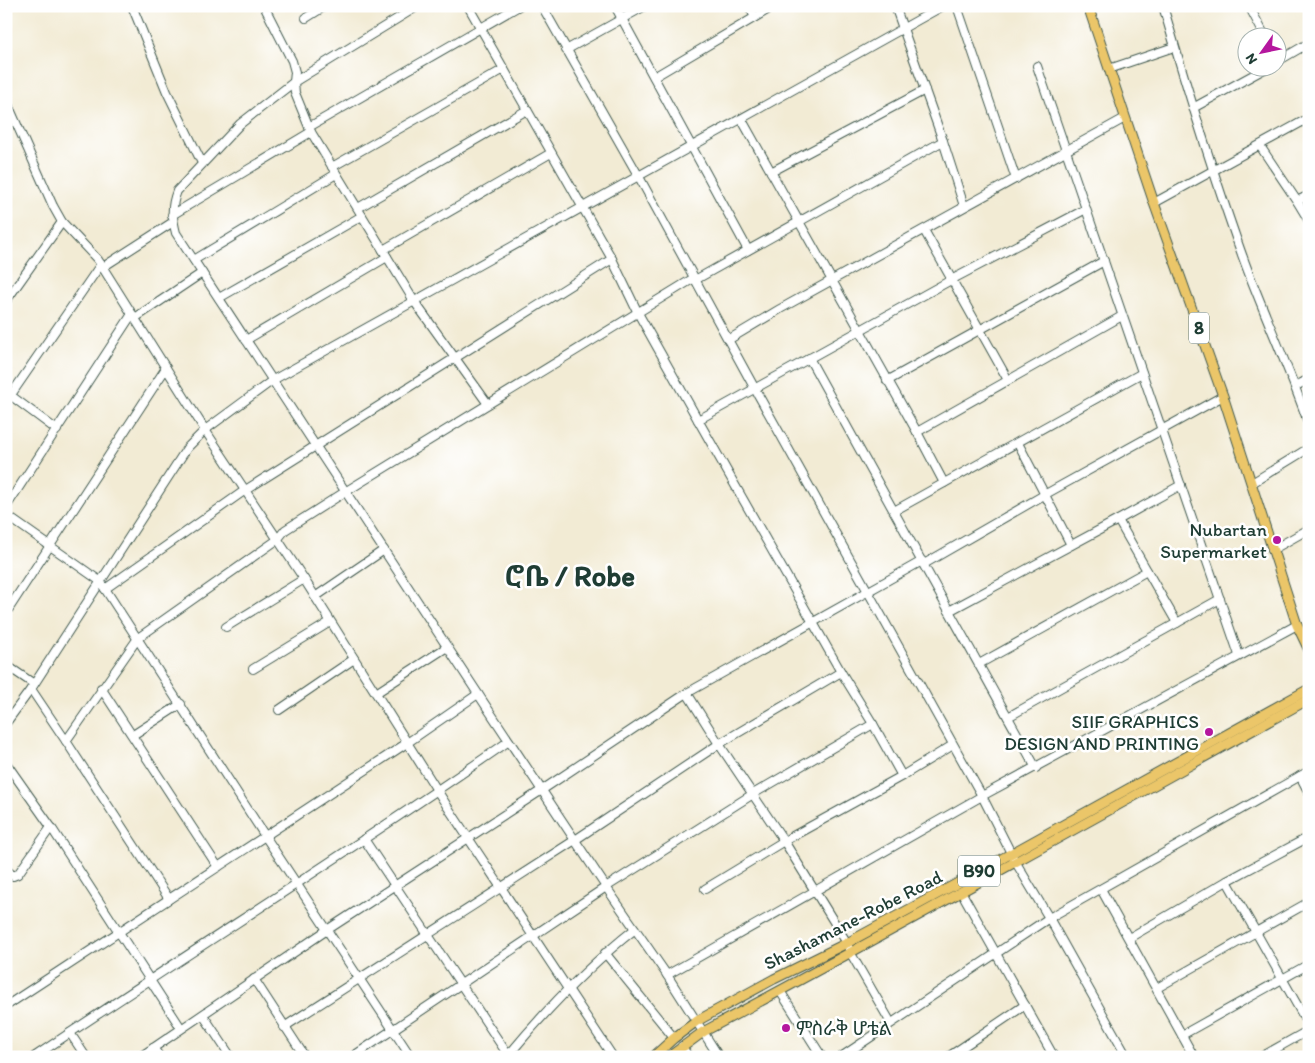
<svg xmlns="http://www.w3.org/2000/svg" width="1315" height="1063" font-family="Itim,'Noto Sans Ethiopic',sans-serif">
<rect width="100%" height="100%" fill="#fff"/>
<filter id="ink" filterUnits="userSpaceOnUse"><feTurbulence type="fractalNoise" baseFrequency=".02" numOctaves="2"/><feDisplacementMap in="SourceGraphic" scale="10" xChannelSelector="R" yChannelSelector="G"/><feConvolveMatrix kernelMatrix="1 2 1 2 8 2 1 2 1" color-interpolation-filters="sRGB"/></filter>
<filter id="wash" filterUnits="userSpaceOnUse"><feTurbulence type="fractalNoise" baseFrequency=".0096" numOctaves="4" result="noise"/><feDisplacementMap in="SourceGraphic" scale="20" xChannelSelector="R" yChannelSelector="G"/><feGaussianBlur stdDeviation="1.12" result="paint"/><feColorMatrix in="noise" values="0 0 0 0 0 0 0 0 0 0 0 0 0 0 0 0 0 1.4 0 .05"/><feComposite in="paint" operator="in"/></filter>
<g filter="url(#wash)">
<rect width="100%" height="100%" fill="#f2ebd4"/>
</g>
<g filter="url(#ink)">
<g fill="none" stroke-linecap="round" stroke-linejoin="round">
<defs>
<g id="minor">
<path d="M 132,6 L 167,92 L 202,163"/>
<path d="M 264,6 L 292,61 L 295,72 L 294,82 L 295,93 L 311,132 L 414,301 L 488,404"/>
<path d="M 418,6 L 294,82 L 240,124 L 177,191 C 171,206 172,217 176,233 L 486,706 L 606,887 L 667,975 L 719,1057"/>
<path d="M 468,6 L 612,259 L 638,313 L 698,420 L 841,672 L 873,724 L 902,776"/>
<path d="M 542,6 L 638,175 L 755,389 L 982,796 L 1015,861 L 1049,918 L 1127,1057"/>
<path d="M 615,6 L 748,250"/>
<path d="M 749,6 L 755,17"/>
<path d="M 895,6 L 943,141 L 964,206"/>
<path d="M 957,6 L 1016,179"/>
<path d="M 1163,6 C 1188,92 1214,178 1245,263 C 1265,317 1290,370 1309,425"/>
<path d="M 1249,6 L 1266,38"/>
<path d="M 306,18 L 325,6"/>
<path d="M 566,50 L 645,6"/>
<path d="M 1278,61 L 1309,43"/>
<path d="M 1037,66 L 1239,655"/>
<path d="M 1109,69 L 1174,47"/>
<path d="M 654,77 L 774,6"/>
<path d="M 6,100 L 53,206 L 62,222 L 98,260 L 205,430 L 304,579 L 447,806 L 613,1057"/>
<path d="M 1193,108 L 1266,68"/>
<path d="M 742,120 L 917,432 L 944,483"/>
<path d="M 309,127 L 519,6"/>
<path d="M 1260,146 L 1297,201 L 1309,221"/>
<path d="M 332,167 L 504,69"/>
<path d="M 771,172 L 925,90"/>
<path d="M 1297,201 L 1309,195"/>
<path d="M 1154,203 L 1309,118"/>
<path d="M 358,208 L 527,110"/>
<path d="M 172,215 L 311,132"/>
<path d="M 924,230 L 1008,380"/>
<path d="M 383,250 L 551,153"/>
<path d="M 194,260 L 336,174"/>
<path d="M 103,267 L 173,222"/>
<path d="M 695,280 L 943,141"/>
<path d="M 219,298 L 362,216"/>
<path d="M 6,301 L 62,222"/>
<path d="M 135,318 L 202,273"/>
<path d="M 246,340 L 387,257"/>
<path d="M 728,340 L 780,309 L 1125,118"/>
<path d="M 809,358 L 1036,768"/>
<path d="M 887,381 L 1104,261"/>
<path d="M 1296,386 L 1309,379"/>
<path d="M 6,392 L 57,430"/>
<path d="M 6,402 L 101,264"/>
<path d="M 698,420 L 951,280 L 1086,209"/>
<path d="M 917,432 L 1122,316"/>
<path d="M 1018,443 L 1071,545"/>
<path d="M 1252,483 L 1309,448"/>
<path d="M 6,507 L 132,314"/>
<path d="M 894,511 L 1142,373"/>
<path d="M 6,515 L 100,581 L 265,836 L 411,1057"/>
<path d="M 1118,520 L 1177,623"/>
<path d="M 1272,550 L 1309,529"/>
<path d="M 924,564 L 1044,495 L 1223,396"/>
<path d="M 105,589 L 244,491 L 612,259"/>
<path d="M 315,597 L 384,550"/>
<path d="M 949,611 L 1118,520 L 1181,485"/>
<path d="M 6,613 L 166,368"/>
<path d="M 226,627 L 304,579"/>
<path d="M 979,664 L 1147,571"/>
<path d="M 6,665 L 34,684"/>
<path d="M 253,669 L 330,622"/>
<path d="M 101,688 L 218,867"/>
<path d="M 31,689 L 66,741 L 169,899"/>
<path d="M 376,693 L 447,647"/>
<path d="M 687,693 L 719,744 L 784,841 L 847,943 L 850,952 L 891,1023"/>
<path d="M 279,710 L 354,659"/>
<path d="M 1008,717 L 1220,599"/>
<path d="M 6,723 L 31,689 L 187,448 L 205,430 L 273,380 L 943,6"/>
<path d="M 133,735 L 181,704"/>
<path d="M 66,741 L 138,638 L 277,540 L 285,530 L 345,492 L 694,278"/>
<path d="M 6,763 L 51,827 L 181,1028"/>
<path d="M 1300,776 L 1309,793"/>
<path d="M 364,839 L 508,1055"/>
<path d="M 6,869 L 13,876 L 18,874 L 51,827"/>
<path d="M 1227,881 L 1309,1026"/>
<path d="M 705,889 L 784,841 L 902,776 L 953,745"/>
<path d="M 1101,889 L 1194,1057"/>
<path d="M 962,893 L 1054,1057"/>
<path d="M 1129,938 L 1227,881 L 1309,837"/>
<path d="M 605,953 L 674,1038"/>
<path d="M 667,975 L 982,796 L 1297,625"/>
<path d="M 254,979 L 305,1057"/>
<path d="M 1157,988 L 1309,902"/>
<path d="M 780,991 L 822,1057"/>
<path d="M 6,1006 L 407,743 L 478,694"/>
<path d="M 203,1015 L 231,1057"/>
<path d="M 284,1027 L 575,840 L 719,744 L 841,672"/>
<path d="M 70,1033 L 86,1057"/>
<path d="M 1182,1035 L 1309,964"/>
<path d="M 682,1046 L 688,1057"/>
<path d="M 153,1048 L 160,1057"/>
<path d="M 34,1057 C 192,950 353,850 509,741"/>
<path d="M 140,1057 L 327,930 L 542,790 L 687,693 L 922,561"/>
<path d="M 352,1057 L 606,887 L 753,794 L 873,724"/>
<path d="M 507,1057 C 546,1010 588,966 635,929"/>
<path d="M 841,1057 L 1049,918 L 1309,771"/>
<path d="M 948,1057 L 1025,1005"/>
<path d="M 1261,1057 L 1309,1030"/>
</g>
<g id="major">
<path d="M 1088,6 L 1154,203 L 1223,396 L 1297,625 L 1309,650"/>
<path d="M 653,1057 L 674,1038 L 697,1021 L 774,979 L 847,943 L 956,884 L 1309,689"/>
<path d="M 669,1057 L 703,1032 C 906,924 1107,811 1309,699"/>
</g>
</defs>
<use href="#minor" stroke="#3f574c" stroke-width="10"/>
<use href="#major" stroke="#3f574c" stroke-width="11"/>
<use href="#minor" stroke="#fff" stroke-width="8"/>
<use href="#major" stroke="#ebc669" stroke-width="9"/>
</g>
</g>
<g fill="#b5179e" stroke="#fff" stroke-width="2">
<circle cx="1277" cy="540" r="5"/>
<circle cx="1209" cy="732" r="5"/>
<circle cx="786" cy="1028" r="5"/>
</g>
<g text-anchor="middle" dominant-baseline="central" stroke-width="5" stroke-linejoin="round" paint-order="stroke">
<g fill="#fff" stroke="#627771" stroke-width="1">
<rect x="1189" y="312.5" width="20" height="31" rx="4"/>
<rect x="958" y="855.5" width="42" height="31" rx="4"/>
</g>
<g font-size="18" font-weight="bold" fill="#1f3d34">
<text x="1199" y="328">8</text>
<text x="979" y="871">B90</text>
</g>
<g font-size="19" fill="#1f3d34" stroke="#fff" text-anchor="end">
<text x="1267" y="529">Nubartan<tspan x="1267" dy="22">Supermarket</tspan></text>
<text x="1199" y="721">SIIF GRAPHICS<tspan x="1199" dy="22">DESIGN AND PRINTING</tspan></text>
<text x="796" y="1028" text-anchor="start">ምስራቅ ሆቴል</text>
</g>
<g font-size="19" fill="#1f3d34" stroke="#fff">
<text transform="translate(853 920) rotate(-27)">Shashamane-Robe Road</text>
</g>
<g font-size="29" font-weight="bold" fill="#1f3d34" stroke="#fff">
<text x="570" y="575">ሮቤ / Robe</text>
</g>
</g>
<rect width="1315" height="1063" fill="none" stroke="#fff" stroke-width="25"/>
<g transform="translate(1262 52) rotate(237)"><circle r="24" fill="#ffffff" stroke="#a5b1ae"/>
<path d="M0-4L9 19L0 12L-9 19Z" fill="#b5179e"/>
<text y="-8" font-size="14" font-weight="bold" text-anchor="middle" fill="#1f3d34">N</text>
</g>
</svg>
